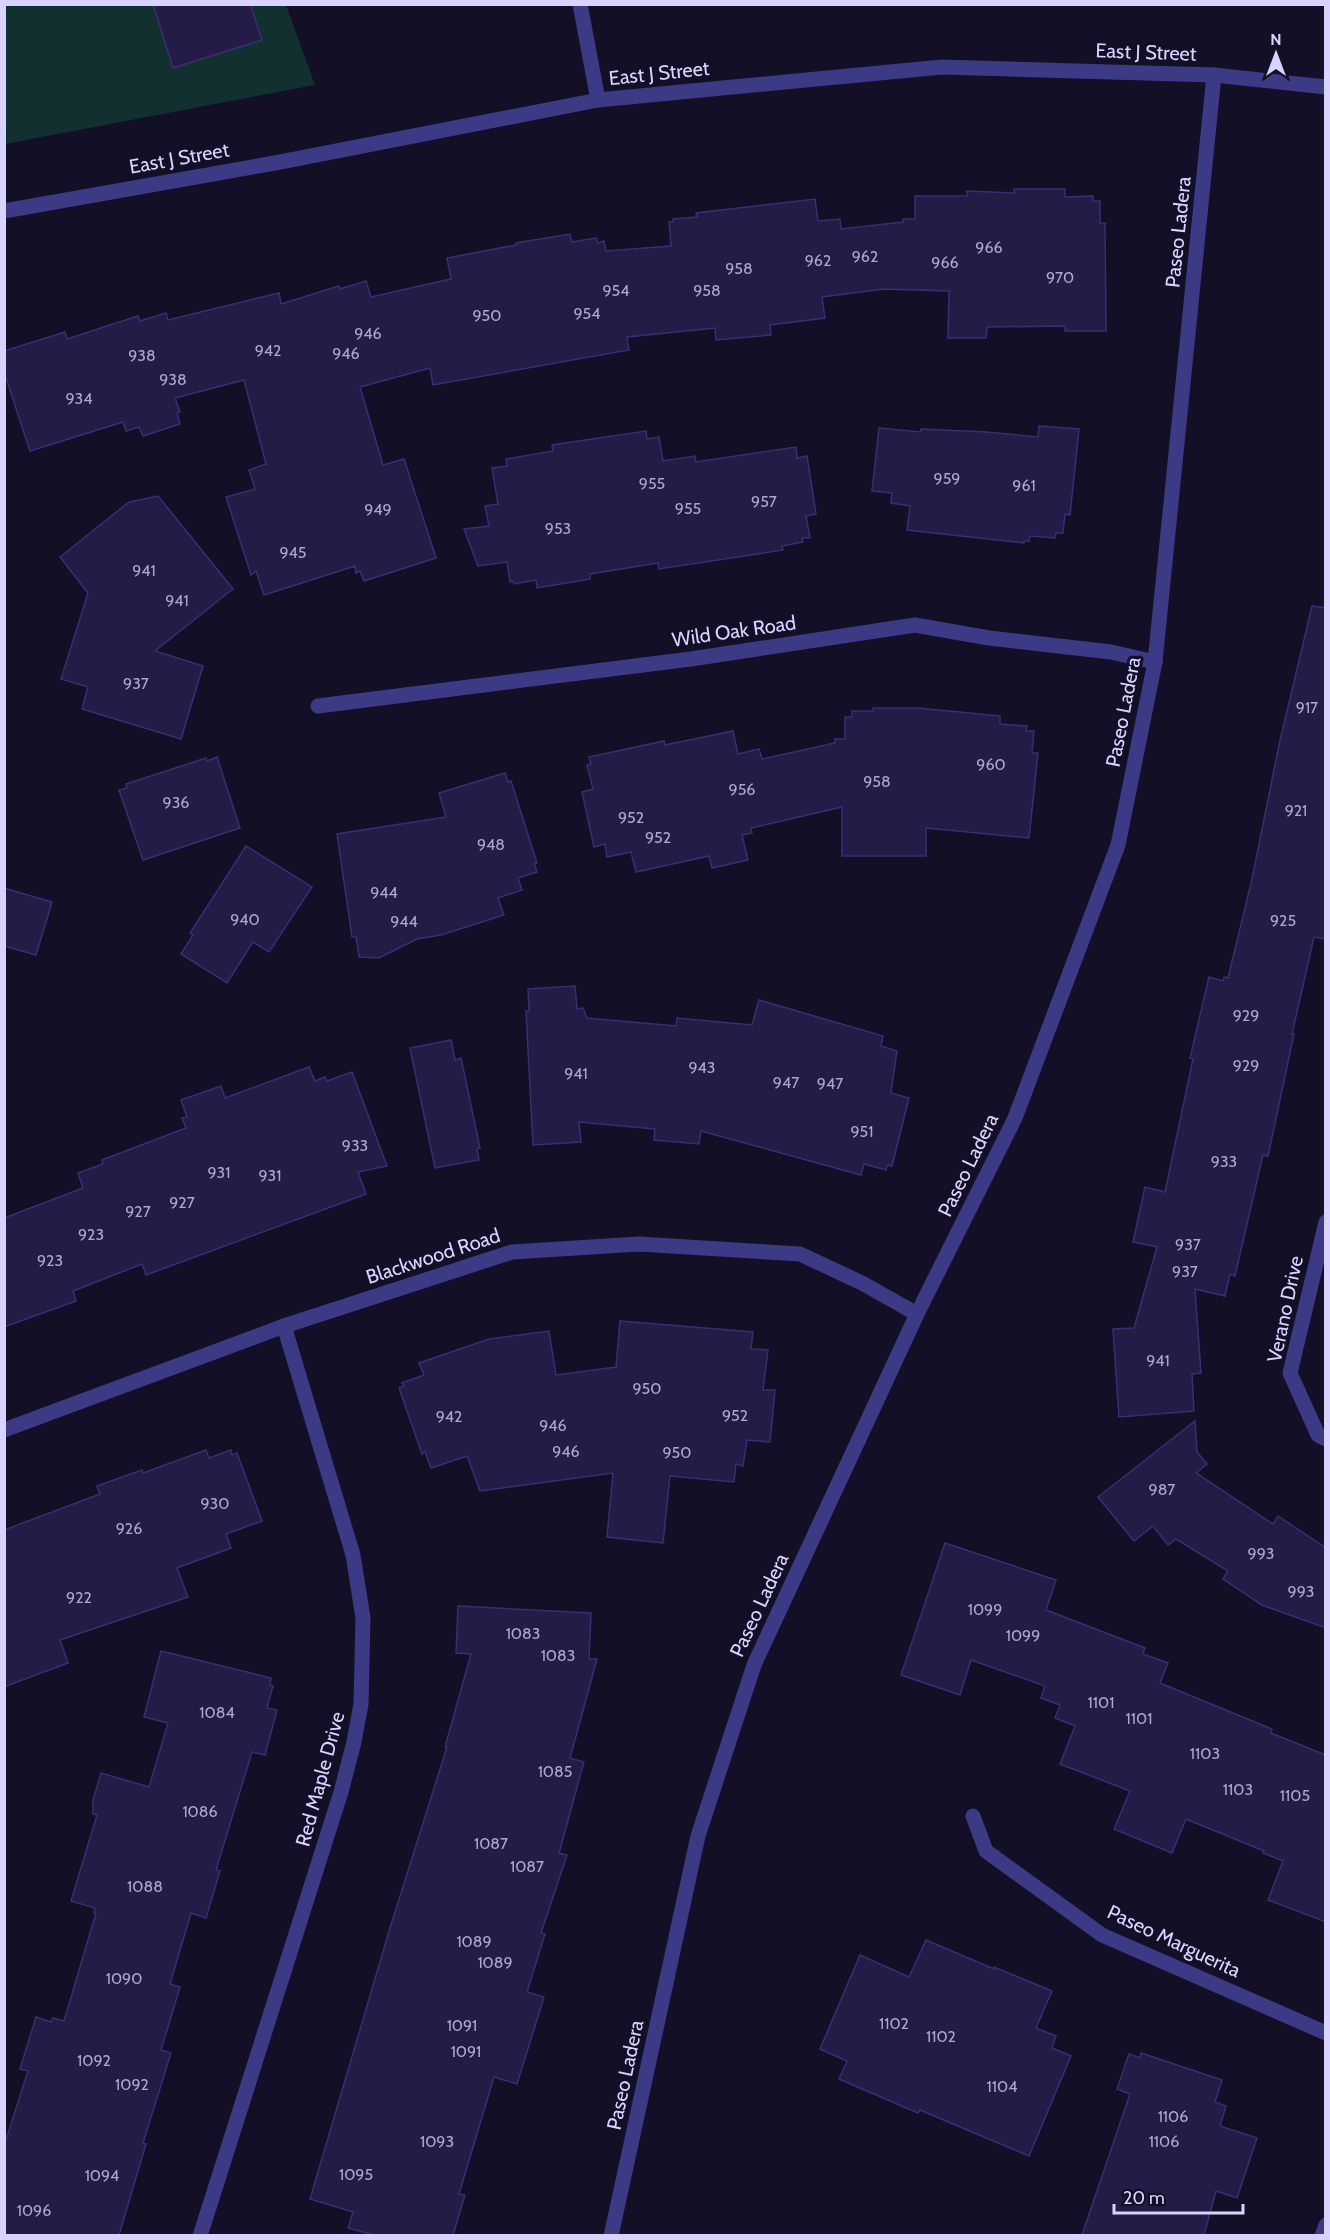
<svg xmlns="http://www.w3.org/2000/svg" width="1330" height="2240" font-family="Cabin,sans-serif">
<rect width="100%" height="100%" fill="#130f26"/>
<path fill="#12302f" d="M 5,5 L 286,5 L 315,85 L 5,144 Z"/>
<g fill="#241b47" stroke="#3b2d73" stroke-width="1.5">
<path d="M 153,4 L 250,4 L 262,40 L 173,68 Z"/>
<path d="M 1014,189 L 1065,189 L 1065,197 L 1093,196 L 1093,201 L 1100,201 L 1100,223 L 1105,223 L 1106,331 L 1065,331 L 1065,326 L 987,327 L 986,338 L 948,338 L 949,291 L 884,289 L 822,297 L 825,318 L 770,325 L 771,335 L 716,340 L 715,328 L 627,337 L 629,350 L 433,385 L 430,368 L 360,387 L 383,465 L 404,459 L 436,558 L 364,581 L 360,571 L 356,573 L 355,566 L 264,595 L 256,571 L 251,575 L 226,497 L 255,489 L 249,470 L 266,464 L 244,380 L 175,398 L 180,412 L 177,413 L 180,424 L 143,436 L 139,427 L 126,431 L 123,422 L 30,451 L 4,372 L 4,351 L 65,332 L 67,339 L 138,316 L 140,321 L 166,313 L 168,320 L 279,293 L 281,304 L 339,286 L 340,289 L 366,281 L 371,297 L 451,279 L 447,258 L 516,245 L 516,243 L 570,234 L 572,242 L 596,238 L 598,243 L 604,241 L 606,251 L 671,246 L 669,222 L 673,222 L 673,219 L 697,217 L 696,213 L 815,199 L 818,221 L 840,219 L 841,229 L 903,222 L 903,219 L 915,219 L 915,196 L 967,196 L 967,191 L 1014,193 Z"/>
<path d="M 1039,426 L 1079,429 L 1070,515 L 1065,514 L 1063,533 L 1056,533 L 1055,538 L 1030,536 L 1029,541 L 1024,541 L 1024,543 L 907,530 L 910,506 L 891,503 L 892,493 L 872,491 L 879,428 L 921,432 L 921,429 L 986,432 L 1038,437 Z"/>
<path d="M 646,431 L 647,439 L 659,437 L 663,461 L 695,456 L 696,462 L 796,447 L 797,458 L 807,456 L 816,514 L 806,516 L 810,538 L 802,538 L 803,542 L 782,546 L 783,550 L 659,569 L 658,563 L 590,574 L 590,579 L 537,588 L 536,580 L 514,584 L 513,581 L 510,582 L 507,562 L 478,566 L 464,529 L 489,526 L 485,506 L 498,504 L 492,468 L 507,466 L 506,459 L 553,451 L 552,445 Z"/>
<path d="M 158,496 L 233,589 L 155,651 L 203,666 L 181,739 L 82,709 L 88,687 L 61,679 L 88,593 L 60,557 L 129,502 Z"/>
<path d="M 1312,606 L 1326,608 L 1326,939 L 1314,937 L 1292,1034 L 1294,1034 L 1268,1156 L 1263,1155 L 1235,1276 L 1230,1274 L 1225,1296 L 1195,1289 L 1201,1373 L 1192,1374 L 1194,1411 L 1119,1417 L 1113,1329 L 1134,1328 L 1157,1247 L 1133,1242 L 1145,1187 L 1165,1192 L 1193,1059 L 1190,1058 L 1209,977 L 1223,981 L 1224,977 L 1228,978 L 1252,879 L 1279,745 Z"/>
<path d="M 873,708 L 918,708 L 1000,716 L 1000,724 L 1027,726 L 1026,731 L 1034,731 L 1032,753 L 1038,753 L 1029,838 L 926,828 L 926,856 L 842,856 L 842,807 L 751,828 L 752,833 L 742,835 L 748,860 L 712,868 L 709,856 L 636,872 L 631,852 L 607,857 L 605,844 L 594,847 L 582,792 L 593,789 L 587,765 L 591,764 L 589,757 L 664,741 L 665,745 L 733,731 L 738,754 L 759,749 L 762,759 L 835,743 L 835,739 L 845,739 L 845,717 L 852,717 L 852,711 L 873,711 Z"/>
<path d="M 217,757 L 240,828 L 143,860 L 119,790 L 127,788 L 126,784 L 206,758 L 207,761 Z"/>
<path d="M 505,773 L 508,782 L 511,781 L 537,863 L 534,863 L 537,872 L 518,878 L 522,890 L 498,898 L 504,915 L 441,935 L 417,939 L 379,958 L 359,957 L 356,937 L 352,937 L 337,834 L 446,817 L 439,793 Z"/>
<path d="M 246,846 L 312,887 L 269,952 L 253,942 L 227,983 L 181,954 L 193,935 L 190,933 Z"/>
<path d="M 4,888 L 52,902 L 36,955 L 4,946 Z"/>
<path d="M 575,986 L 577,1009 L 583,1008 L 587,1018 L 676,1026 L 677,1018 L 752,1025 L 759,1000 L 883,1036 L 881,1046 L 897,1051 L 891,1093 L 909,1098 L 892,1166 L 887,1165 L 886,1170 L 864,1164 L 861,1175 L 701,1131 L 699,1144 L 654,1140 L 655,1129 L 579,1122 L 581,1142 L 533,1145 L 526,1011 L 529,1011 L 528,989 Z"/>
<path d="M 451,1040 L 455,1060 L 461,1058 L 480,1148 L 477,1149 L 479,1160 L 435,1168 L 410,1048 Z"/>
<path d="M 309,1067 L 315,1081 L 325,1077 L 327,1081 L 352,1072 L 387,1166 L 358,1172 L 366,1194 L 146,1275 L 142,1264 L 73,1291 L 76,1301 L 4,1327 L 4,1218 L 83,1188 L 78,1173 L 103,1164 L 102,1160 L 186,1128 L 182,1118 L 187,1117 L 181,1100 L 221,1086 L 225,1098 Z"/>
<path d="M 620,1321 L 753,1332 L 751,1349 L 768,1350 L 763,1390 L 775,1390 L 770,1442 L 747,1440 L 743,1466 L 736,1464 L 734,1482 L 670,1476 L 663,1543 L 607,1537 L 613,1473 L 480,1491 L 467,1456 L 431,1468 L 425,1452 L 422,1454 L 399,1388 L 404,1386 L 402,1383 L 424,1375 L 419,1363 L 489,1339 L 549,1331 L 556,1375 L 616,1367 Z"/>
<path d="M 1195,1421 L 1197,1452 L 1207,1464 L 1196,1473 L 1273,1524 L 1278,1516 L 1326,1548 L 1326,1628 L 1262,1605 L 1223,1579 L 1228,1571 L 1176,1539 L 1168,1545 L 1153,1526 L 1134,1541 L 1098,1497 Z"/>
<path d="M 206,1450 L 209,1458 L 231,1450 L 232,1455 L 237,1453 L 262,1521 L 226,1534 L 231,1548 L 177,1568 L 188,1597 L 60,1640 L 68,1663 L 4,1687 L 4,1530 L 100,1494 L 97,1486 L 142,1470 L 143,1473 Z"/>
<path d="M 945,1543 L 1056,1580 L 1046,1610 L 1145,1648 L 1143,1654 L 1168,1663 L 1160,1683 L 1272,1729 L 1271,1733 L 1326,1755 L 1326,1922 L 1268,1900 L 1283,1861 L 1263,1853 L 1264,1851 L 1186,1819 L 1172,1853 L 1114,1829 L 1130,1791 L 1060,1764 L 1075,1726 L 1055,1718 L 1060,1705 L 1041,1698 L 1045,1686 L 971,1660 L 960,1695 L 901,1675 Z"/>
<path d="M 458,1606 L 591,1613 L 589,1659 L 597,1659 L 570,1758 L 584,1762 L 559,1853 L 567,1855 L 541,1933 L 545,1934 L 527,1992 L 544,1997 L 517,2084 L 494,2077 L 459,2194 L 465,2195 L 453,2235 L 374,2235 L 348,2228 L 353,2212 L 310,2199 L 390,1928 L 447,1747 L 445,1747 L 471,1654 L 456,1653 Z"/>
<path d="M 161,1651 L 271,1678 L 270,1685 L 273,1686 L 267,1708 L 277,1710 L 265,1755 L 252,1752 L 216,1870 L 220,1871 L 206,1918 L 191,1913 L 170,1984 L 180,1987 L 161,2050 L 171,2053 L 143,2143 L 146,2144 L 119,2235 L 4,2235 L 4,2146 L 28,2071 L 20,2069 L 36,2017 L 51,2022 L 53,2018 L 64,2021 L 96,1913 L 94,1913 L 95,1908 L 71,1901 L 97,1815 L 93,1814 L 93,1800 L 101,1773 L 149,1787 L 168,1723 L 144,1717 Z"/>
<path d="M 926,1940 L 994,1969 L 994,1967 L 1052,1991 L 1036,2028 L 1056,2036 L 1052,2048 L 1071,2056 L 1029,2156 L 920,2110 L 918,2113 L 839,2079 L 847,2061 L 820,2049 L 860,1955 L 909,1977 Z"/>
<path d="M 1141,2053 L 1222,2080 L 1215,2102 L 1226,2106 L 1220,2126 L 1257,2138 L 1237,2198 L 1216,2191 L 1204,2235 L 1082,2235 L 1130,2094 L 1117,2089 L 1129,2054 L 1140,2058 Z"/>
</g>
<g fill="none" stroke-linecap="round" stroke-linejoin="round">
<g stroke="#3d3a85" stroke-width="15">
<path d="M 580,4 L 598,100"/>
<path d="M 318,706 L 691,659 L 915,625 L 989,638 L 1111,652 L 1155,662"/>
<path d="M 1326,1222 L 1290,1373 L 1318,1435 L 1326,1439"/>
<path d="M 4,1430 L 284,1326 L 512,1252 L 639,1244 L 800,1254 L 862,1283 L 917,1314"/>
<path d="M 973,1816 L 986,1851 L 1102,1935 L 1326,2033"/>
<path d="M 200,2236 L 341,1792 L 354,1742 L 361,1704 L 363,1618 L 353,1555 L 284,1326"/>
<path d="M 1322,2236 L 1326,2225"/>
</g>
<g stroke="#3d3a85" stroke-width="15">
<path d="M 4,211 L 275,163 L 598,100 L 942,67 L 1214,75 L 1326,87"/>
<path d="M 611,2236 L 698,1836 L 754,1665 L 917,1314 L 1015,1118 L 1118,845 L 1155,662 L 1214,75"/>
</g>
</g>
<g text-anchor="middle" dominant-baseline="central" stroke-width="6" stroke-linejoin="round" paint-order="stroke">
<g font-size="16" fill="#aca6d1">
<text x="989" y="247">966</text>
<text x="865" y="256">962</text>
<text x="818" y="260">962</text>
<text x="945" y="262">966</text>
<text x="739" y="268">958</text>
<text x="1060" y="277">970</text>
<text x="616" y="290">954</text>
<text x="707" y="290">958</text>
<text x="587" y="313">954</text>
<text x="487" y="315">950</text>
<text x="368" y="333">946</text>
<text x="268" y="350">942</text>
<text x="346" y="353">946</text>
<text x="142" y="355">938</text>
<text x="173" y="379">938</text>
<text x="79" y="398">934</text>
<text x="947" y="478">959</text>
<text x="652" y="483">955</text>
<text x="1024" y="485">961</text>
<text x="764" y="501">957</text>
<text x="688" y="508">955</text>
<text x="378" y="509">949</text>
<text x="558" y="528">953</text>
<text x="293" y="552">945</text>
<text x="144" y="570">941</text>
<text x="177" y="600">941</text>
<text x="136" y="683">937</text>
<text x="1307" y="707">917</text>
<text x="991" y="764">960</text>
<text x="877" y="781">958</text>
<text x="742" y="789">956</text>
<text x="176" y="802">936</text>
<text x="1296" y="810">921</text>
<text x="631" y="817">952</text>
<text x="658" y="837">952</text>
<text x="491" y="844">948</text>
<text x="384" y="892">944</text>
<text x="245" y="919">940</text>
<text x="1283" y="920">925</text>
<text x="404" y="921">944</text>
<text x="1246" y="1015">929</text>
<text x="1246" y="1065">929</text>
<text x="702" y="1067">943</text>
<text x="576" y="1073">941</text>
<text x="786" y="1082">947</text>
<text x="830" y="1083">947</text>
<text x="862" y="1131">951</text>
<text x="355" y="1145">933</text>
<text x="1224" y="1161">933</text>
<text x="219" y="1172">931</text>
<text x="270" y="1175">931</text>
<text x="182" y="1202">927</text>
<text x="138" y="1211">927</text>
<text x="91" y="1234">923</text>
<text x="1188" y="1244">937</text>
<text x="50" y="1260">923</text>
<text x="1185" y="1271">937</text>
<text x="1158" y="1360">941</text>
<text x="647" y="1388">950</text>
<text x="735" y="1415">952</text>
<text x="449" y="1416">942</text>
<text x="553" y="1425">946</text>
<text x="566" y="1451">946</text>
<text x="677" y="1452">950</text>
<text x="1162" y="1489">987</text>
<text x="215" y="1503">930</text>
<text x="129" y="1528">926</text>
<text x="1261" y="1553">993</text>
<text x="1301" y="1591">993</text>
<text x="79" y="1597">922</text>
<text x="985" y="1609">1099</text>
<text x="523" y="1633">1083</text>
<text x="1023" y="1635">1099</text>
<text x="558" y="1655">1083</text>
<text x="1101" y="1702">1101</text>
<text x="217" y="1712">1084</text>
<text x="1139" y="1718">1101</text>
<text x="1205" y="1753">1103</text>
<text x="555" y="1771">1085</text>
<text x="1238" y="1789">1103</text>
<text x="1295" y="1795">1105</text>
<text x="200" y="1811">1086</text>
<text x="491" y="1843">1087</text>
<text x="527" y="1866">1087</text>
<text x="145" y="1886">1088</text>
<text x="474" y="1941">1089</text>
<text x="495" y="1962">1089</text>
<text x="124" y="1978">1090</text>
<text x="894" y="2023">1102</text>
<text x="462" y="2025">1091</text>
<text x="941" y="2036">1102</text>
<text x="466" y="2051">1091</text>
<text x="94" y="2060">1092</text>
<text x="132" y="2084">1092</text>
<text x="1002" y="2086">1104</text>
<text x="1173" y="2116">1106</text>
<text x="437" y="2141">1093</text>
<text x="1164" y="2141">1106</text>
<text x="356" y="2174">1095</text>
<text x="102" y="2175">1094</text>
<text x="34" y="2210">1096</text>
</g>
<g font-size="20" fill="#d9d4ff" stroke="#130f26">
<text transform="translate(1146 52) rotate(2)">East J Street</text>
<text transform="translate(659 73) rotate(-6)">East J Street</text>
<text transform="translate(179 158) rotate(-10)">East J Street</text>
<text transform="translate(1178 232) rotate(-84)">Paseo Ladera</text>
<text transform="translate(734 631) rotate(-8)">Wild Oak Road</text>
<text transform="translate(1123 712) rotate(-79)">Paseo Ladera</text>
<text transform="translate(968 1165) rotate(-64)">Paseo Ladera</text>
<text transform="translate(433 1256) rotate(-18)">Blackwood Road</text>
<text transform="translate(1285 1309) rotate(-78)">Verano Drive</text>
<text transform="translate(759 1605) rotate(-65)">Paseo Ladera</text>
<text transform="translate(320 1779) rotate(-75)">Red Maple Drive</text>
<text transform="translate(1174 1941) rotate(25)">Paseo Marguerita</text>
<text transform="translate(625 2075) rotate(-78)">Paseo Ladera</text>
</g>
</g>
<rect width="1330" height="2240" fill="none" stroke="#d9d4ff" stroke-width="12"/>
<g transform="translate(1276 54)" stroke="#130f26" stroke-width="4.5" paint-order="stroke">
<path d="M0-4.5L10 22L0 15L-10 22Z" fill="#d9d4ff"/>
<text y="-9" font-size="16" font-weight="bold" text-anchor="middle" fill="#d9d4ff">N</text>
</g>
<path d="M1114 2204v9h129v-9" fill="none" stroke="#d9d4ff" stroke-width="3"/>
<text x="1123" y="2204" font-size="18" fill="#d9d4ff" stroke="#130f26" stroke-width="4.5" paint-order="stroke">20 m</text>
</svg>
